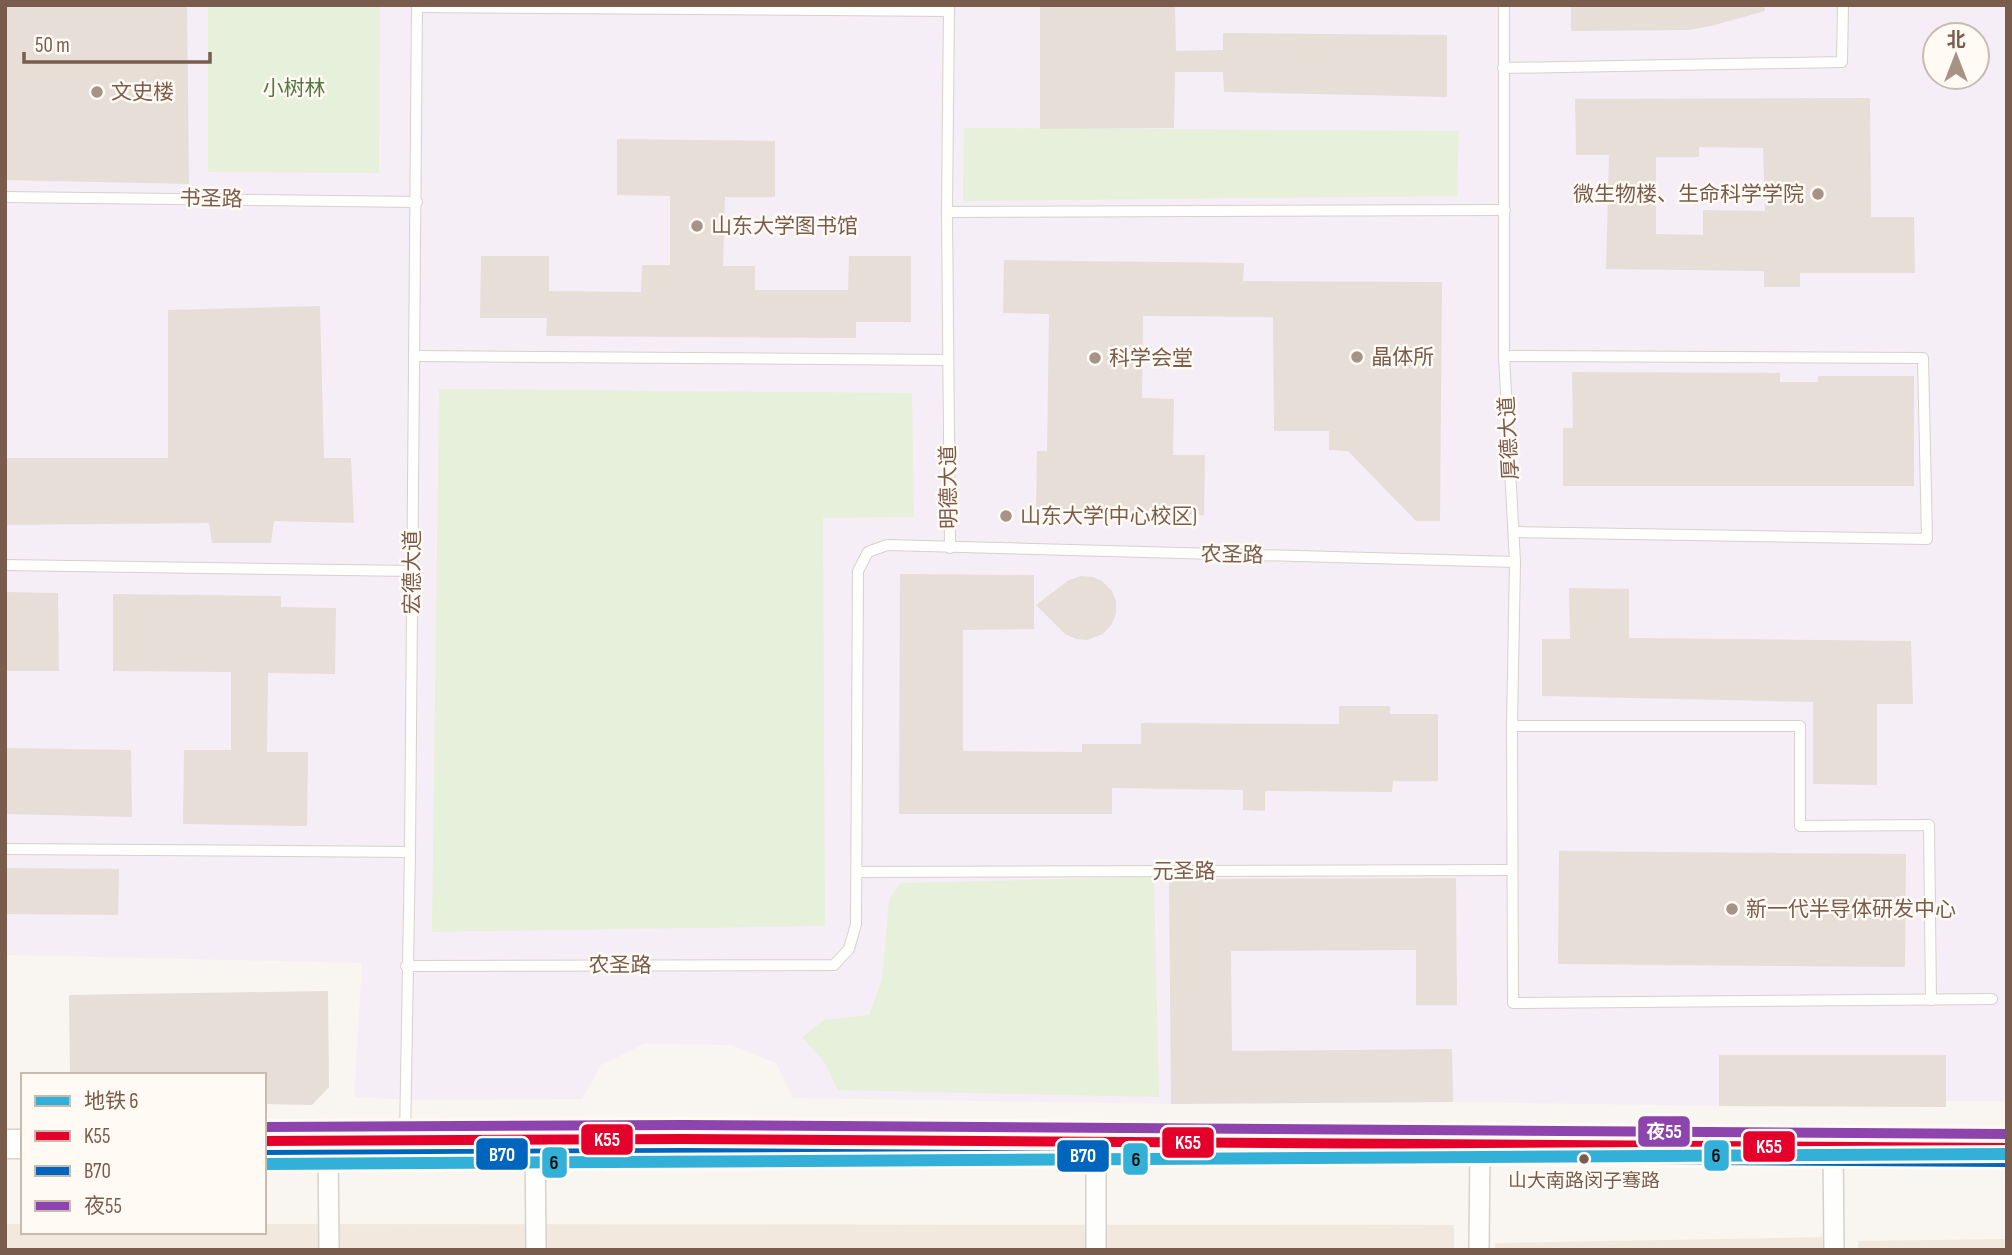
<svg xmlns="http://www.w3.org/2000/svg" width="2012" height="1255" font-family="'Sofia Sans Condensed','Noto Sans SC',sans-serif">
<rect width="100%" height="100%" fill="#f9f5f0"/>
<g fill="#f2e8de">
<path d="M 5,1224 L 23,1224 L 23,1232 L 264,1232 L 264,1224 L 1454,1225 L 1454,1250 L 5,1250 Z"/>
<path d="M 1831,1237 L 1832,1250 L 1495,1250 L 1495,1243 Z"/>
<path d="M 2007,1239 L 2007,1250 L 1858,1250 L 1858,1241 Z"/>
</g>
<path fill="#f6eef6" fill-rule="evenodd" d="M 5,5 L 2007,5 L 2007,1101 L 1946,1101 L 1946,1107 L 1719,1106 L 1453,1102 L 1171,1104 L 793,1098 L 776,1063 L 731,1045 L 644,1044 L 601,1065 L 582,1099 L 413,1100 L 354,1097 L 362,963 L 5,955 ZM 1935,35 L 1977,35 L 1977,77 L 1935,77 Z"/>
<g fill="#e7f0db">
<path d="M 208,5 L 380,5 L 379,173 L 208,172 Z"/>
<path d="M 964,128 L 1459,131 L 1457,196 L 963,201 Z"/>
<path d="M 439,389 L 912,393 L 914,517 L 823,518 L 825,926 L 432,932 Z"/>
<path d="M 1154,877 L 1159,1097 L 838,1090 L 825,1063 L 802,1037 L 824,1020 L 869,1015 L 882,980 L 889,900 L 901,883 Z"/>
</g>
<g fill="#e6ded7" fill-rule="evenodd">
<path d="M 5,5 L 187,5 L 189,184 L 5,180 Z"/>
<path d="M 1040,5 L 1175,5 L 1176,51 L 1223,50 L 1223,33 L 1447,35 L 1447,97 L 1224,92 L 1223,72 L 1175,72 L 1174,128 L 1040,129 Z"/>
<path d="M 1571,5 L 1764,5 L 1765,11 L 1711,26 L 1688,30 L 1571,31 Z"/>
<path d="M 1870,98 L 1871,217 L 1914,217 L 1915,273 L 1800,273 L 1800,287 L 1764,287 L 1764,271 L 1606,269 L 1609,155 L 1576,155 L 1575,99 ZM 1699,147 L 1763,148 L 1765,211 L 1703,210 L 1703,235 L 1656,234 L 1656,157 L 1699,157 Z"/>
<path d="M 617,139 L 775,141 L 775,197 L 725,197 L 723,266 L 755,266 L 755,290 L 848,290 L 849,256 L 911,256 L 911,322 L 856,322 L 856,338 L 546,336 L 547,318 L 480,318 L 481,256 L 549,256 L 549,291 L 641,292 L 642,265 L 670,265 L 670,196 L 617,195 Z"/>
<path d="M 1004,260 L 1244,263 L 1243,281 L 1442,282 L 1440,521 L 1416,521 L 1348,451 L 1329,450 L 1329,431 L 1274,431 L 1273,317 L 1143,316 L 1142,398 L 1174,399 L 1173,455 L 1205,455 L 1204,515 L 1036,513 L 1037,451 L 1047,451 L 1049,314 L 1003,313 Z"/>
<path d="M 320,306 L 324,458 L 351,458 L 354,523 L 274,521 L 271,543 L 212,543 L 209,523 L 5,525 L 5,458 L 168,458 L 168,310 Z"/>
<path d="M 1572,372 L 1780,373 L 1780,382 L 1818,382 L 1818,376 L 1914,376 L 1914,486 L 1563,486 L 1563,428 L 1573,428 Z"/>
<path d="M 900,574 L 1034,575 L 1034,629 L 963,630 L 963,751 L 1082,752 L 1082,744 L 1141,744 L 1141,723 L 1339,724 L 1339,706 L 1390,706 L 1390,714 L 1438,714 L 1438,781 L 1393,781 L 1392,792 L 1265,791 L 1265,811 L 1243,810 L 1243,790 L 1112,788 L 1112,814 L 899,814 Z"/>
<path d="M 1081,576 L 1093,577 L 1102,581 L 1112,591 L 1116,601 L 1116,613 L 1112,624 L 1103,634 L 1087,640 L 1076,639 L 1065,634 L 1036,605 L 1069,580 Z"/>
<path d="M 1569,588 L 1629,589 L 1629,638 L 1911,641 L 1913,704 L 1877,704 L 1877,785 L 1813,784 L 1813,702 L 1542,696 L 1542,639 L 1570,639 Z"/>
<path d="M 5,592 L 58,593 L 59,671 L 5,671 Z"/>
<path d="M 113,594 L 281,596 L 281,607 L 336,608 L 335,674 L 268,673 L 267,752 L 308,752 L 307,826 L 183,824 L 184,750 L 231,750 L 231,672 L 113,671 Z"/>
<path d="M 5,748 L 131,750 L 132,817 L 5,814 Z"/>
<path d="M 1559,851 L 1906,854 L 1905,967 L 1558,964 Z"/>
<path d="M 5,868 L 119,869 L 118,915 L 5,914 Z"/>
<path d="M 1456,878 L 1457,1005 L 1416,1005 L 1416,950 L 1231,951 L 1232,1051 L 1452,1049 L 1453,1102 L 1171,1104 L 1169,879 Z"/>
<path d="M 328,991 L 329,1087 L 312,1105 L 264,1104 L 264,1075 L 70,1075 L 69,995 Z"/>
<path d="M 1719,1055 L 1946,1055 L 1946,1107 L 1719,1106 Z"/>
</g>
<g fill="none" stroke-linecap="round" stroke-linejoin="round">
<defs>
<g id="service">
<path d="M 949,5 L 947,212 L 950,548"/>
<path d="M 1504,5 L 1504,356 L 1515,562 L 1512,726 L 1513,1003 L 1992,999"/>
<path d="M 417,7 L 949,11"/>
<path d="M 1503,68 L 1842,62 L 1843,5"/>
<path d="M 5,197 L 417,202"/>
<path d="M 947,212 L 1505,210"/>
<path d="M 414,356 L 948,360"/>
<path d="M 1504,356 L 1923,358 L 1927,539 L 1514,532"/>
<path d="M 5,565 L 411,571"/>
<path d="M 1512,726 L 1800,726 L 1800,826 L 1929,825 L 1931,1000"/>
<path d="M 5,849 L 410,852"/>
<path d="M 857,872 L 1512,870"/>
<path d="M 406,966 L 834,965 L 849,949 L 856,924 L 858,571 L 868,552 L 887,545 L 1515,562"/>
<path d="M 405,1138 L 410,852 L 417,5"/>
</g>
<g id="minor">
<path d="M 535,1139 L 536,1250"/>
<path d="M 328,1140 L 329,1250"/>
<path d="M 1833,1147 L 1834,1250"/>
<path d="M 1096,1250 L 1096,1141"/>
<path d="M 1479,1250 L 1480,1144"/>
</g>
<g id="secondary">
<path d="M 264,1141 L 683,1139 L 2007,1148"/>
<path d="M 5,1144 L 23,1144"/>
</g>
</defs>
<use href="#service" stroke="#d7d1cb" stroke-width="12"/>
<use href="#minor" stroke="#d7d1cb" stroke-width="22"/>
<use href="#secondary" stroke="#d9d2cb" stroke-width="31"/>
<use href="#service" stroke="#fefefd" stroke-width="10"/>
<use href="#minor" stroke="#fefefd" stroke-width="19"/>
<use href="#secondary" stroke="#fefefd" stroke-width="28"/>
<defs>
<path id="bus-1" d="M 264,1141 L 683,1139 L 2007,1148"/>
<path id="bus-2" d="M 264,1155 L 683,1153 L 2007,1162"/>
<path id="bus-3" d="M 264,1127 L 683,1125 L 2007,1134"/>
</defs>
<use href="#bus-1" stroke="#fffaf3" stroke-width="16"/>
<use href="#bus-2" stroke="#fffaf3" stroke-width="16"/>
<use href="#bus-3" stroke="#fffaf3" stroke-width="16"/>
<use href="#bus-1" stroke="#e4002b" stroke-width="10"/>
<use href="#bus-2" stroke="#0065bd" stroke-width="10"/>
<use href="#bus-3" stroke="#8e44ad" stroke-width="10"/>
<defs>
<path id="metro-1" d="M 264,1164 L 2007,1154"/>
</defs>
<use href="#metro-1" stroke="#fffaf3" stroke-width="18"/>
<use href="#metro-1" stroke="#33b0d8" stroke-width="12"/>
</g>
<g fill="#a69286" stroke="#fffaf3" stroke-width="2.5">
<circle cx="97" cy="92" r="7"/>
<circle cx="1818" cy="194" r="7"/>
<circle cx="697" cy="226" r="7"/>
<circle cx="1357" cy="357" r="7"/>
<circle cx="1095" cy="358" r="7"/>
<circle cx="1006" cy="516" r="7"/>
<circle cx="1732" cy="909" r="7"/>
</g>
<circle fill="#7a5c4d" stroke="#fffaf3" stroke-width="2.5" cx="1584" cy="1159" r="6"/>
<g text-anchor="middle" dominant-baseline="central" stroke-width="5" stroke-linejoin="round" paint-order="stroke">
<g font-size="19" fill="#7a5c4d" stroke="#fffaf3">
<text x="1584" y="1181">山大南路闵子骞路</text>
</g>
<g font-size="21" fill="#537a41" stroke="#fffaf3">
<text x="294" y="88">小树林</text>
</g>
<g font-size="21" fill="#7a5c4d" stroke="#fffaf3" text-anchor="start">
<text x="111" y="92">文史楼</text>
<text x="1804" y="194" text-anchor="end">微生物楼、生命科学学院</text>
<text x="711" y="226">山东大学图书馆</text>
<text x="1371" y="357">晶体所</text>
<text x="1109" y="358">科学会堂</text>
<text x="1020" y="516">山东大学(中心校区)</text>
<text x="1746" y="909">新一代半导体研发中心</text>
</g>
<g font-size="21" fill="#7a5c4d" stroke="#fffaf3">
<text transform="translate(211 199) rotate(1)">书圣路</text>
<text transform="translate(1509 438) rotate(-93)">厚德大道</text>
<text transform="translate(949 487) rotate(-91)">明德大道</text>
<text transform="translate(1232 555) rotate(1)">农圣路</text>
<text transform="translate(412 572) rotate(-90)">宏德大道</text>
<text x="1184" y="871">元圣路</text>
<text x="620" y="965">农圣路</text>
</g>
</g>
<g stroke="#fffaf3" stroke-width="2.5">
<rect x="1637" y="1115" width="54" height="33" rx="7" fill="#8e44ad"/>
<rect x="580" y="1123" width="54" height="33" rx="7" fill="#e4002b"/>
<rect x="1161" y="1126" width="54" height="33" rx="7" fill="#e4002b"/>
<rect x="1742" y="1130" width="54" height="33" rx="7" fill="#e4002b"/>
<rect x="475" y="1137" width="54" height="34" rx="7" fill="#0065bd"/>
<rect x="1703" y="1139" width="27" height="33" rx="7" fill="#33b0d8"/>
<rect x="1056" y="1139" width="54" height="34" rx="7" fill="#0065bd"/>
<rect x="1122" y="1142" width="27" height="34" rx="7" fill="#33b0d8"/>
<rect x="541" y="1146" width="27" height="33" rx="7" fill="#33b0d8"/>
</g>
<g font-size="19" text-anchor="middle" font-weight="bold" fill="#fff">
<text x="1664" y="1138">夜55</text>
<text x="607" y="1146">K55</text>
<text x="1188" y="1149">K55</text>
<text x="1769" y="1153">K55</text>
<text x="502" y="1161">B70</text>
<text x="1083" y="1162">B70</text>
</g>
<g font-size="19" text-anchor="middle" font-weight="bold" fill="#111">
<text x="1716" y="1162">6</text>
<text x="1136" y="1166">6</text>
<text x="554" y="1169">6</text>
</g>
<rect width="2012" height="1255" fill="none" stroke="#7a5c4d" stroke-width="14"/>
<rect x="21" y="1073" width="245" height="161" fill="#fffaf3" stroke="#cabbb1" stroke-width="2"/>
<rect x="35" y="1096" width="35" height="10" fill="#33b0d8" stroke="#cabbb1" stroke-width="2"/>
<text x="84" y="1108" font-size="21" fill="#7a5c4d">地铁 6</text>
<rect x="35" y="1131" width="35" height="10" fill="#e4002b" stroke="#cabbb1" stroke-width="2"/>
<text x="84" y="1143" font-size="21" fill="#7a5c4d">K55</text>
<rect x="35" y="1166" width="35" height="10" fill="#0065bd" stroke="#cabbb1" stroke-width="2"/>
<text x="84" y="1178" font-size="21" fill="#7a5c4d">B70</text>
<rect x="35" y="1201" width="35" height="10" fill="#8e44ad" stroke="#cabbb1" stroke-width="2"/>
<text x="84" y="1213" font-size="21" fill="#7a5c4d">夜55</text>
<g transform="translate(1956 56)"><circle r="33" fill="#fffaf3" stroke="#cabbb1" stroke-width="2"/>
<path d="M0-5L12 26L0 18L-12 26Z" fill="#a69286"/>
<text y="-10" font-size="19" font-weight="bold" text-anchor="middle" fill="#7a5c4d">北</text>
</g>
<path d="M24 52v10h186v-10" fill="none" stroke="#7a5c4d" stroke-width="3.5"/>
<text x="35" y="52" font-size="21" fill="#7a5c4d" stroke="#fffaf3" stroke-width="5" paint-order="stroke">50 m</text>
</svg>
